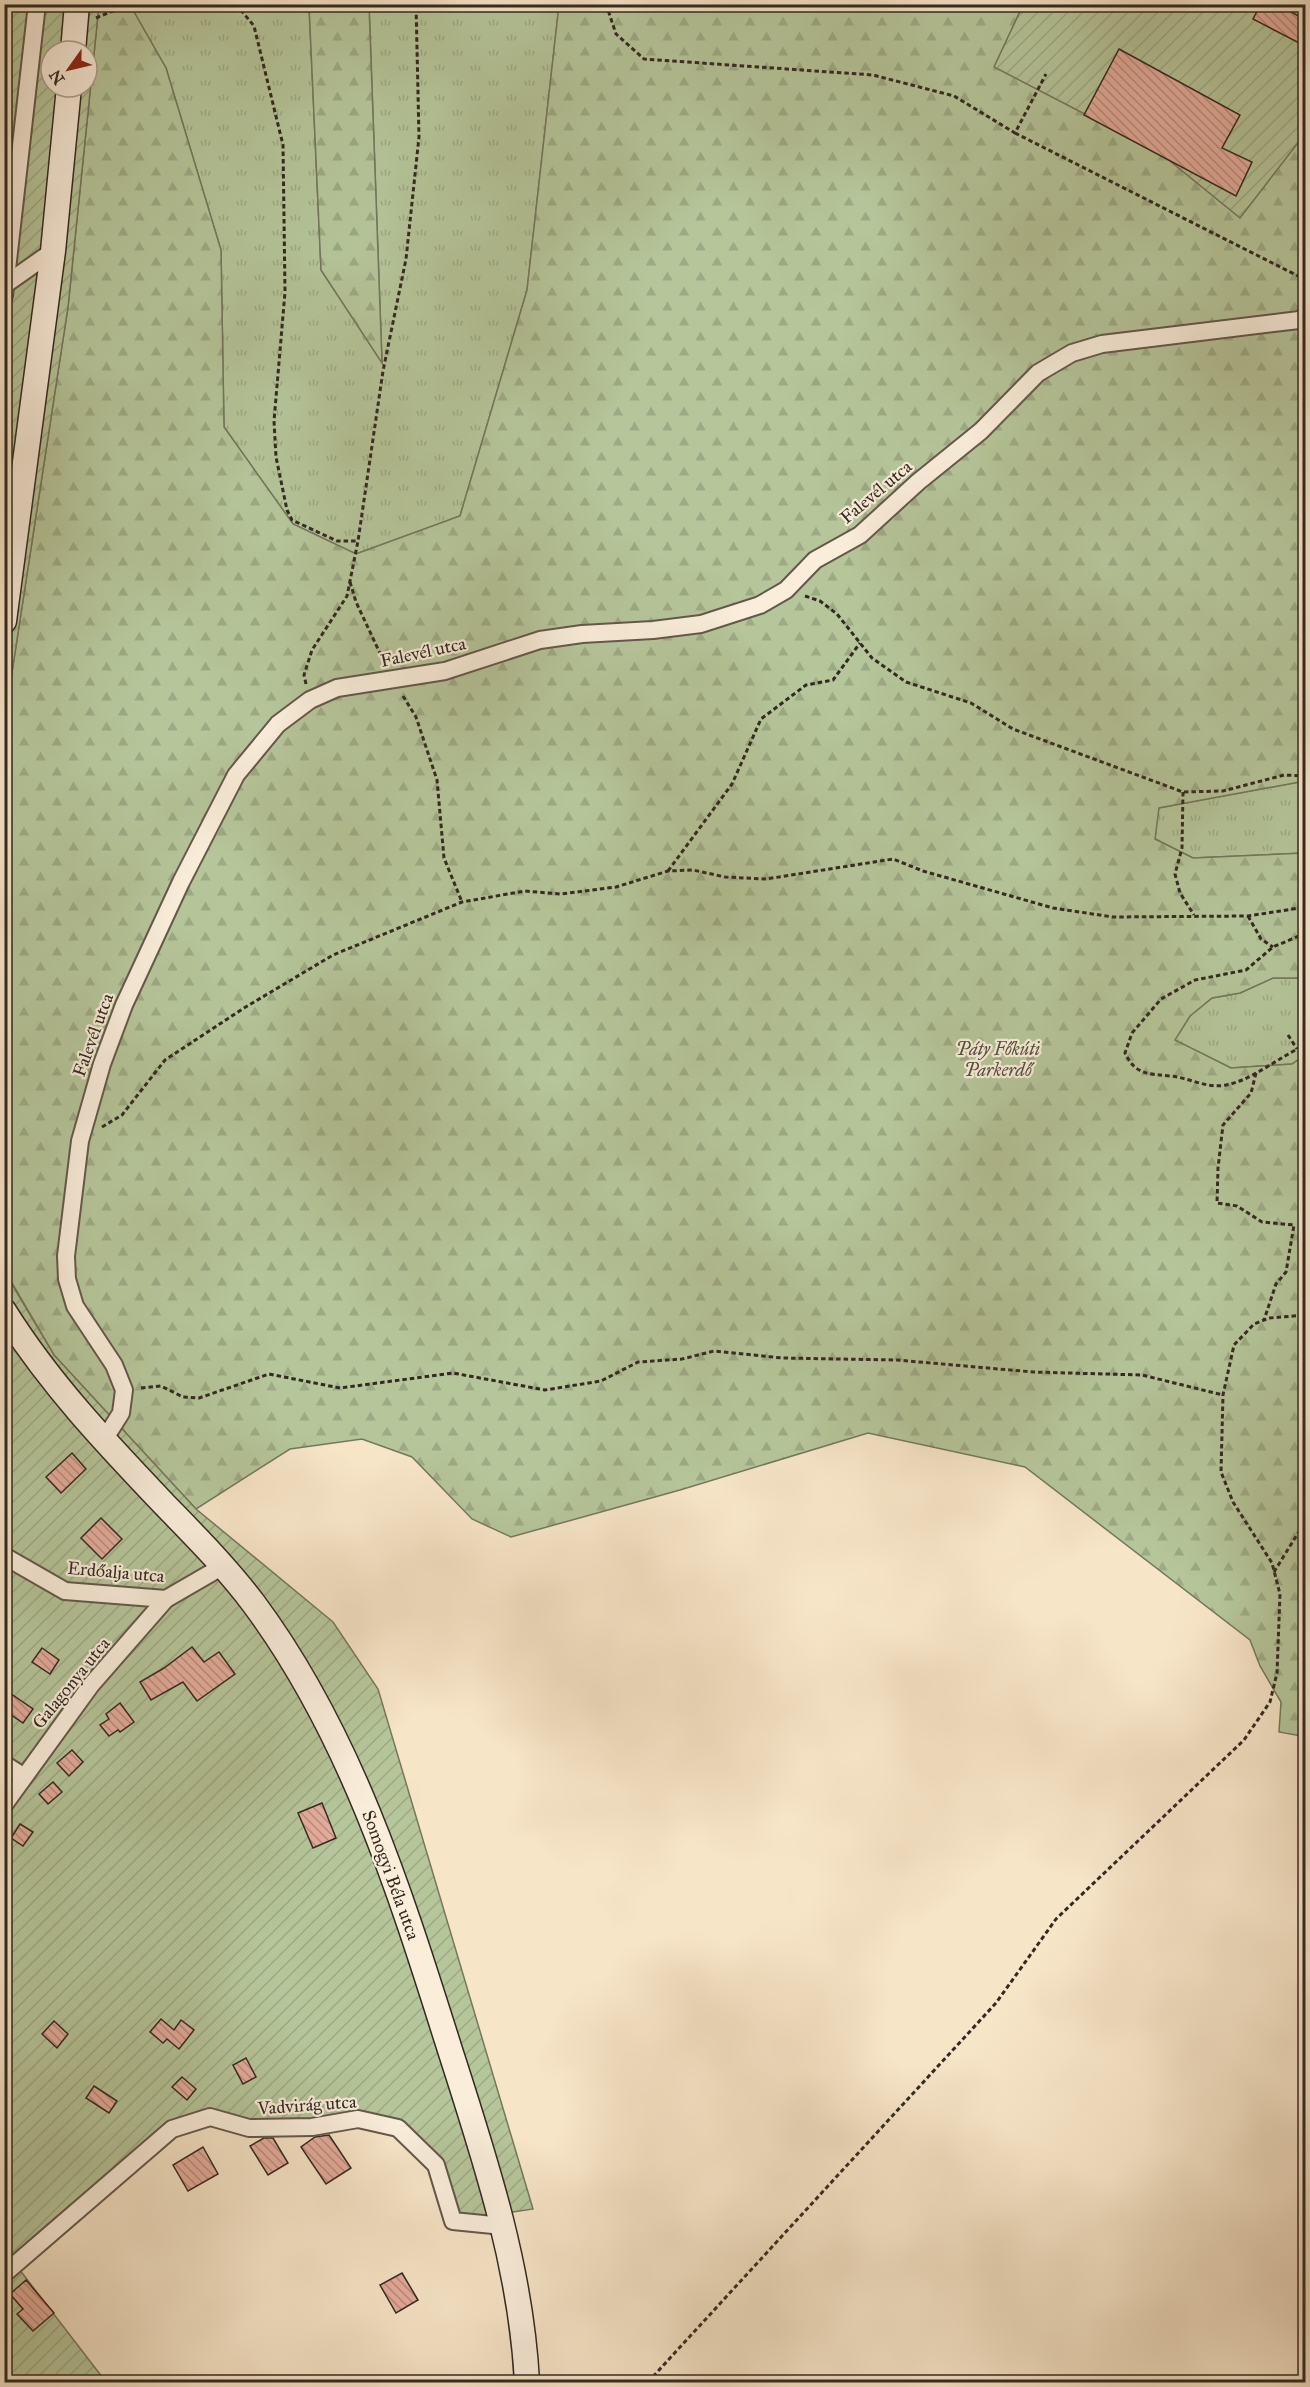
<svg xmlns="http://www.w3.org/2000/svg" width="1310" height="2387" font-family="'IM FELL Great Primer',serif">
<defs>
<pattern id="grass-tufts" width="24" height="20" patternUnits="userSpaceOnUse" patternTransform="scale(1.5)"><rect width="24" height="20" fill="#b6c69b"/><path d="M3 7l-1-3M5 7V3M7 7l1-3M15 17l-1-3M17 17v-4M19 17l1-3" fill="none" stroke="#9daa85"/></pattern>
<pattern id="forest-firs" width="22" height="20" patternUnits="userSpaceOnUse" patternTransform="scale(1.5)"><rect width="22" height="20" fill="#b6c69b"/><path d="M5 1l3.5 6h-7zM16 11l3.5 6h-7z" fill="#9daa85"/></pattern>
<pattern id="garden-furrows" width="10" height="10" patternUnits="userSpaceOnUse" patternTransform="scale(1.5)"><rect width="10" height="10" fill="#b6c69b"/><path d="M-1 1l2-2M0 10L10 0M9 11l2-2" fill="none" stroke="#9daa85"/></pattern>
<pattern id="building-back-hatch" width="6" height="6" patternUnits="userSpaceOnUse" patternTransform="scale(1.5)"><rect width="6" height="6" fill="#e5ac9c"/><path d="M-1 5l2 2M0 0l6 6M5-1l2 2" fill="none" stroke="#ba8c7f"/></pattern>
</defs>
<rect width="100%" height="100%" fill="#f7e5c8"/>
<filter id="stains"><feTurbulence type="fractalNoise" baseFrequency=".00333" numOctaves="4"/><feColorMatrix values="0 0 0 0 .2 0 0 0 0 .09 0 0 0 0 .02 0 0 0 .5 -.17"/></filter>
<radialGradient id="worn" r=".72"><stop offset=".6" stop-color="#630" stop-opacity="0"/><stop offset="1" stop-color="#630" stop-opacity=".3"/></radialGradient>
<g fill="url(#grass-tufts)" stroke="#74785e" stroke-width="1.5">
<path d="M 130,5 L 309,5 L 321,270 L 382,362 L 369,5 L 559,5 L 527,290 L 460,516 L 356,554 L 293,524 L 224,427 L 221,250 L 166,68 Z"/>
<path d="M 1305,781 L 1305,853 L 1193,858 L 1155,839 L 1158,808 Z"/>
<path d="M 1273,978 L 1305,978 L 1305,1055 L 1292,1064 L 1231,1068 L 1174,1040 L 1190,1016 L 1212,998 L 1240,993 Z"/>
</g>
<g fill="url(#forest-firs)" stroke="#74785e" stroke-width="1.5">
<path d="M 99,5 L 130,5 L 166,68 L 221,250 L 224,427 L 293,524 L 356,554 L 460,516 L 527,290 L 559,5 L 1023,5 L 995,66 L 1300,140 L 1305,138 L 1305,781 L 1159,808 L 1155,839 L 1193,858 L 1305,853 L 1305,978 L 1273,978 L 1240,993 L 1212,998 L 1190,1016 L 1175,1040 L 1231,1068 L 1292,1064 L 1305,1055 L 1306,1732 L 1301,1736 L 1279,1732 L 1281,1702 L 1260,1666 L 1250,1640 L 1025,1467 L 868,1433 L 680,1490 L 511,1537 L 472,1519 L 412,1457 L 362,1439 L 290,1449 L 196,1509 L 54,1355 L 5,1271 L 5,718 L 68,307 Z"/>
<path d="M 309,5 L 369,5 L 382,363 L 321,270 Z"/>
</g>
<g fill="url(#garden-furrows)" stroke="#74785e" stroke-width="1.5" fill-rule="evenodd">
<path d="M 5,5 L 99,5 L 68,307 L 5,718 ZM 51,51 L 87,51 L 87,87 L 51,87 Z"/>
<path d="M 1023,5 L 1305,5 L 1305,138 L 1300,140 L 1240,218 L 1160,153 L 994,67 Z"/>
<path d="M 4,1271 L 54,1355 L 196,1509 L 333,1622 L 378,1689 L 533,2209 L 453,2221 L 436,2165 L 398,2128 L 312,2127 L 210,2117 L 172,2129 L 16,2265 L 106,2382 L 5,2382 Z"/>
</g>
<g fill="url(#building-back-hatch)" stroke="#332921" stroke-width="1.5">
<path d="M 1261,4 L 1278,4 L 1305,20 L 1305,46 L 1253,19 Z"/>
<path d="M 1119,49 L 1240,115 L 1222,148 L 1252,162 L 1236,196 L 1084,115 Z"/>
<path d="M 72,1453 L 86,1469 L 61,1493 L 46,1477 Z"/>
<path d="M 101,1518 L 122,1539 L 102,1559 L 81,1538 Z"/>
<path d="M 192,1647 L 204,1662 L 219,1652 L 235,1674 L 197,1701 L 183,1682 L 151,1700 L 140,1682 L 164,1668 Z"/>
<path d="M 42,1648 L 59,1660 L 50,1674 L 32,1662 Z"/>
<path d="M 4,1689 L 33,1709 L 23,1723 L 4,1710 Z"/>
<path d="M 120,1703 L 134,1722 L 120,1732 L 118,1730 L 109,1736 L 100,1725 L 109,1719 L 106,1714 Z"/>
<path d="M 72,1750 L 83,1762 L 69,1776 L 57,1763 Z"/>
<path d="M 53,1782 L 62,1792 L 48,1804 L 39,1794 Z"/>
<path d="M 322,1803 L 336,1838 L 313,1848 L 298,1813 Z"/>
<path d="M 20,1824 L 33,1832 L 23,1846 L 11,1838 Z"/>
<path d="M 161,2019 L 174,2030 L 181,2020 L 194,2030 L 179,2049 L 167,2039 L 163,2043 L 150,2032 Z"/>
<path d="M 54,2021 L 68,2034 L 57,2048 L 42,2034 Z"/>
<path d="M 246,2058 L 256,2077 L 243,2084 L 233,2065 Z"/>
<path d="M 182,2077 L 196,2089 L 187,2100 L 172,2087 Z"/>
<path d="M 94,2086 L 117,2101 L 109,2113 L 86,2098 Z"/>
<path d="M 329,2135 L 351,2168 L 326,2184 L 301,2147 L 315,2137 Z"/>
<path d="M 264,2138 L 273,2138 L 288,2163 L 268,2175 L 250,2146 Z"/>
<path d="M 203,2147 L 218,2174 L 188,2191 L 173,2165 Z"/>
<path d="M 402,2273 L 418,2300 L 396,2313 L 380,2285 Z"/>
<path d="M 26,2280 L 54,2313 L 33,2331 L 17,2314 L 23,2309 L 10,2294 Z"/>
</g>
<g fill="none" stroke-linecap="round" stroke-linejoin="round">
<defs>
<g id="minor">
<path d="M 6,284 L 53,251"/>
<path d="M 4,296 L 37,4"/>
<path d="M 104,1440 L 121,1413 L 124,1390 L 114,1365 L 75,1306 L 67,1279 L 66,1256 L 80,1141 L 102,1064 L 124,1005 L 181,882 L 236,775 L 278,724 L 310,700 L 337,688 L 445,671 L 540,640 L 582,634 L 653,630 L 701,624 L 760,605 L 786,590 L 815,560 L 860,535 L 918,482 L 981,431 L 1038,373 L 1072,353 L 1102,344 L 1299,320 L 1306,316"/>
<path d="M 4,1556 L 65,1591 L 166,1599 L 223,1566"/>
<path d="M 4,1764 L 23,1776"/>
<path d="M 4,1805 L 91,1685 L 166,1599"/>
<path d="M 4,2274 L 172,2129 L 210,2117 L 249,2128 L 312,2127 L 358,2119 L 398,2128 L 436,2165 L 453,2221 L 503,2226"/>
</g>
<g id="secondary">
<path d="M 73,51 L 77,4"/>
<path d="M 4,621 L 53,251 L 69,87"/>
<path d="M 4,1311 C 49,1383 106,1443 164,1504 C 195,1536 227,1568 254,1604 C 352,1736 401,1895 450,2050 C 485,2159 521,2267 527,2382"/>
</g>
</defs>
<use href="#minor" stroke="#64584b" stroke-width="20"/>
<use href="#secondary" stroke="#332921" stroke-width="27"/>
<g stroke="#332921" stroke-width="3" stroke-dasharray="4.5 3" stroke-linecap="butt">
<path d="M 236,4 L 254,26 L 283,145 L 285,292 L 274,421 L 276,457 L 287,510 L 292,520 L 337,541 L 357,541"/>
<path d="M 528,4 L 542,7 L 553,4"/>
<path d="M 606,4 L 616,34 L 644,59 L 873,75 L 954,96 L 1015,133 L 1046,74"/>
<path d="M 96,18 L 110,12 L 139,4"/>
<path d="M 1015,133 L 1306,280"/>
<path d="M 350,582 L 356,602 L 385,664"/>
<path d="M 805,596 L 820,601 L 837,614 L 872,658 L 906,682 L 971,703 L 1013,729 L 1183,792 L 1223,791 L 1284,775 L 1306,776"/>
<path d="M 306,684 L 304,675 L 312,650 L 347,596 L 358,541 L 383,371 L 406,259 L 419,137 L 416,4"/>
<path d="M 403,696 L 416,717 L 437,780 L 444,858 L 462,902"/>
<path d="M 1183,792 L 1182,848 L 1175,874 L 1180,893 L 1194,915"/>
<path d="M 668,871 L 732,784 L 761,719 L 806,685 L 833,680 L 860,643"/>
<path d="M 1248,916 L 1261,939 L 1273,947"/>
<path d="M 1306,933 L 1273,947 L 1246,970 L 1195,980 L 1161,999 L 1132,1033 L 1125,1053 C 1135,1075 1149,1074 1171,1076 C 1190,1078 1207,1089 1226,1085 C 1253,1080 1280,1056 1306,1045"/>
<path d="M 1288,1035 L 1297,1049"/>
<path d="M 1256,1073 L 1251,1093 L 1223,1125 L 1218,1168 L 1217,1203 L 1237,1206 L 1262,1222 L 1294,1225 L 1286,1272 L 1276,1284 L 1264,1320"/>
<path d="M 102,1127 L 122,1115 L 165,1060 L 244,1008 L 333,955 L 462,902 L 525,891 L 561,894 L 616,887 L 668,871 L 693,870 L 725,877 L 766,879 L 893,859 L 923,871 L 1053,908 L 1113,917 L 1248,916 L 1306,907"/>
<path d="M 141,1388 L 161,1386 L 183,1397 L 199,1398 L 269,1374 L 340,1388 L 453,1373 L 545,1390 L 601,1381 L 638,1362 L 682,1359 L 714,1351 L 782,1358 L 897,1360 L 1033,1372 L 1142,1375 L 1223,1395"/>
<path d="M 1274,1572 L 1306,1520"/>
<path d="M 648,2382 L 996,2003 L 1056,1919 L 1244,1740 L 1270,1702 L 1277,1673 L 1280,1594 L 1272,1563 L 1233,1502 L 1221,1472 L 1223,1395 L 1234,1345 L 1254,1324 L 1269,1318 L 1306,1315"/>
</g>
<use href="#minor" stroke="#faeedb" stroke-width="16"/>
<use href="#secondary" stroke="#faeedb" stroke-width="24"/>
</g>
<g text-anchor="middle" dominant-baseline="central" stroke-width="4.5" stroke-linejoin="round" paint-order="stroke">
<g font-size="18" fill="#332921" stroke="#faeedb">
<text transform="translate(876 492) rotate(-40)">Falevél utca</text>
<text transform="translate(423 652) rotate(-12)">Falevél utca</text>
<text transform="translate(93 1035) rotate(-70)">Falevél utca</text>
<text transform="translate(116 1572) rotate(5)">Erdőalja utca</text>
<text transform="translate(71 1683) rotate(-51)">Galagonya utca</text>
<text transform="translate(391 1875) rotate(70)">Somogyi Béla utca</text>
<text transform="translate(307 2105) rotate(-4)">Vadvirág utca</text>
</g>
<g font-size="18" font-style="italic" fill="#545040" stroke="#faeedb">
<text x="998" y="1049">Páty Főkúti<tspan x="998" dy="21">Parkerdő</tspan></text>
</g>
</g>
<rect width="1310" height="2387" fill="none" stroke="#f7e5c8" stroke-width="24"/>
<rect x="6" y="6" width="1298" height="2375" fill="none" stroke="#332921" stroke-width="3"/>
<rect x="12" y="12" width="1286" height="2363" fill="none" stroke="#332921" stroke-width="1.5"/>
<g transform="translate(69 69) rotate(236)"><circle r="28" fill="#faeedb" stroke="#aa9f91" stroke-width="1.5"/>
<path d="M0-4.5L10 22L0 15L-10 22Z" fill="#8f2418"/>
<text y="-9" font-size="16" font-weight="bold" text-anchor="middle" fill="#332921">N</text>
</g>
<rect width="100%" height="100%" filter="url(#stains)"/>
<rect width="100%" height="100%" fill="url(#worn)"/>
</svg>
